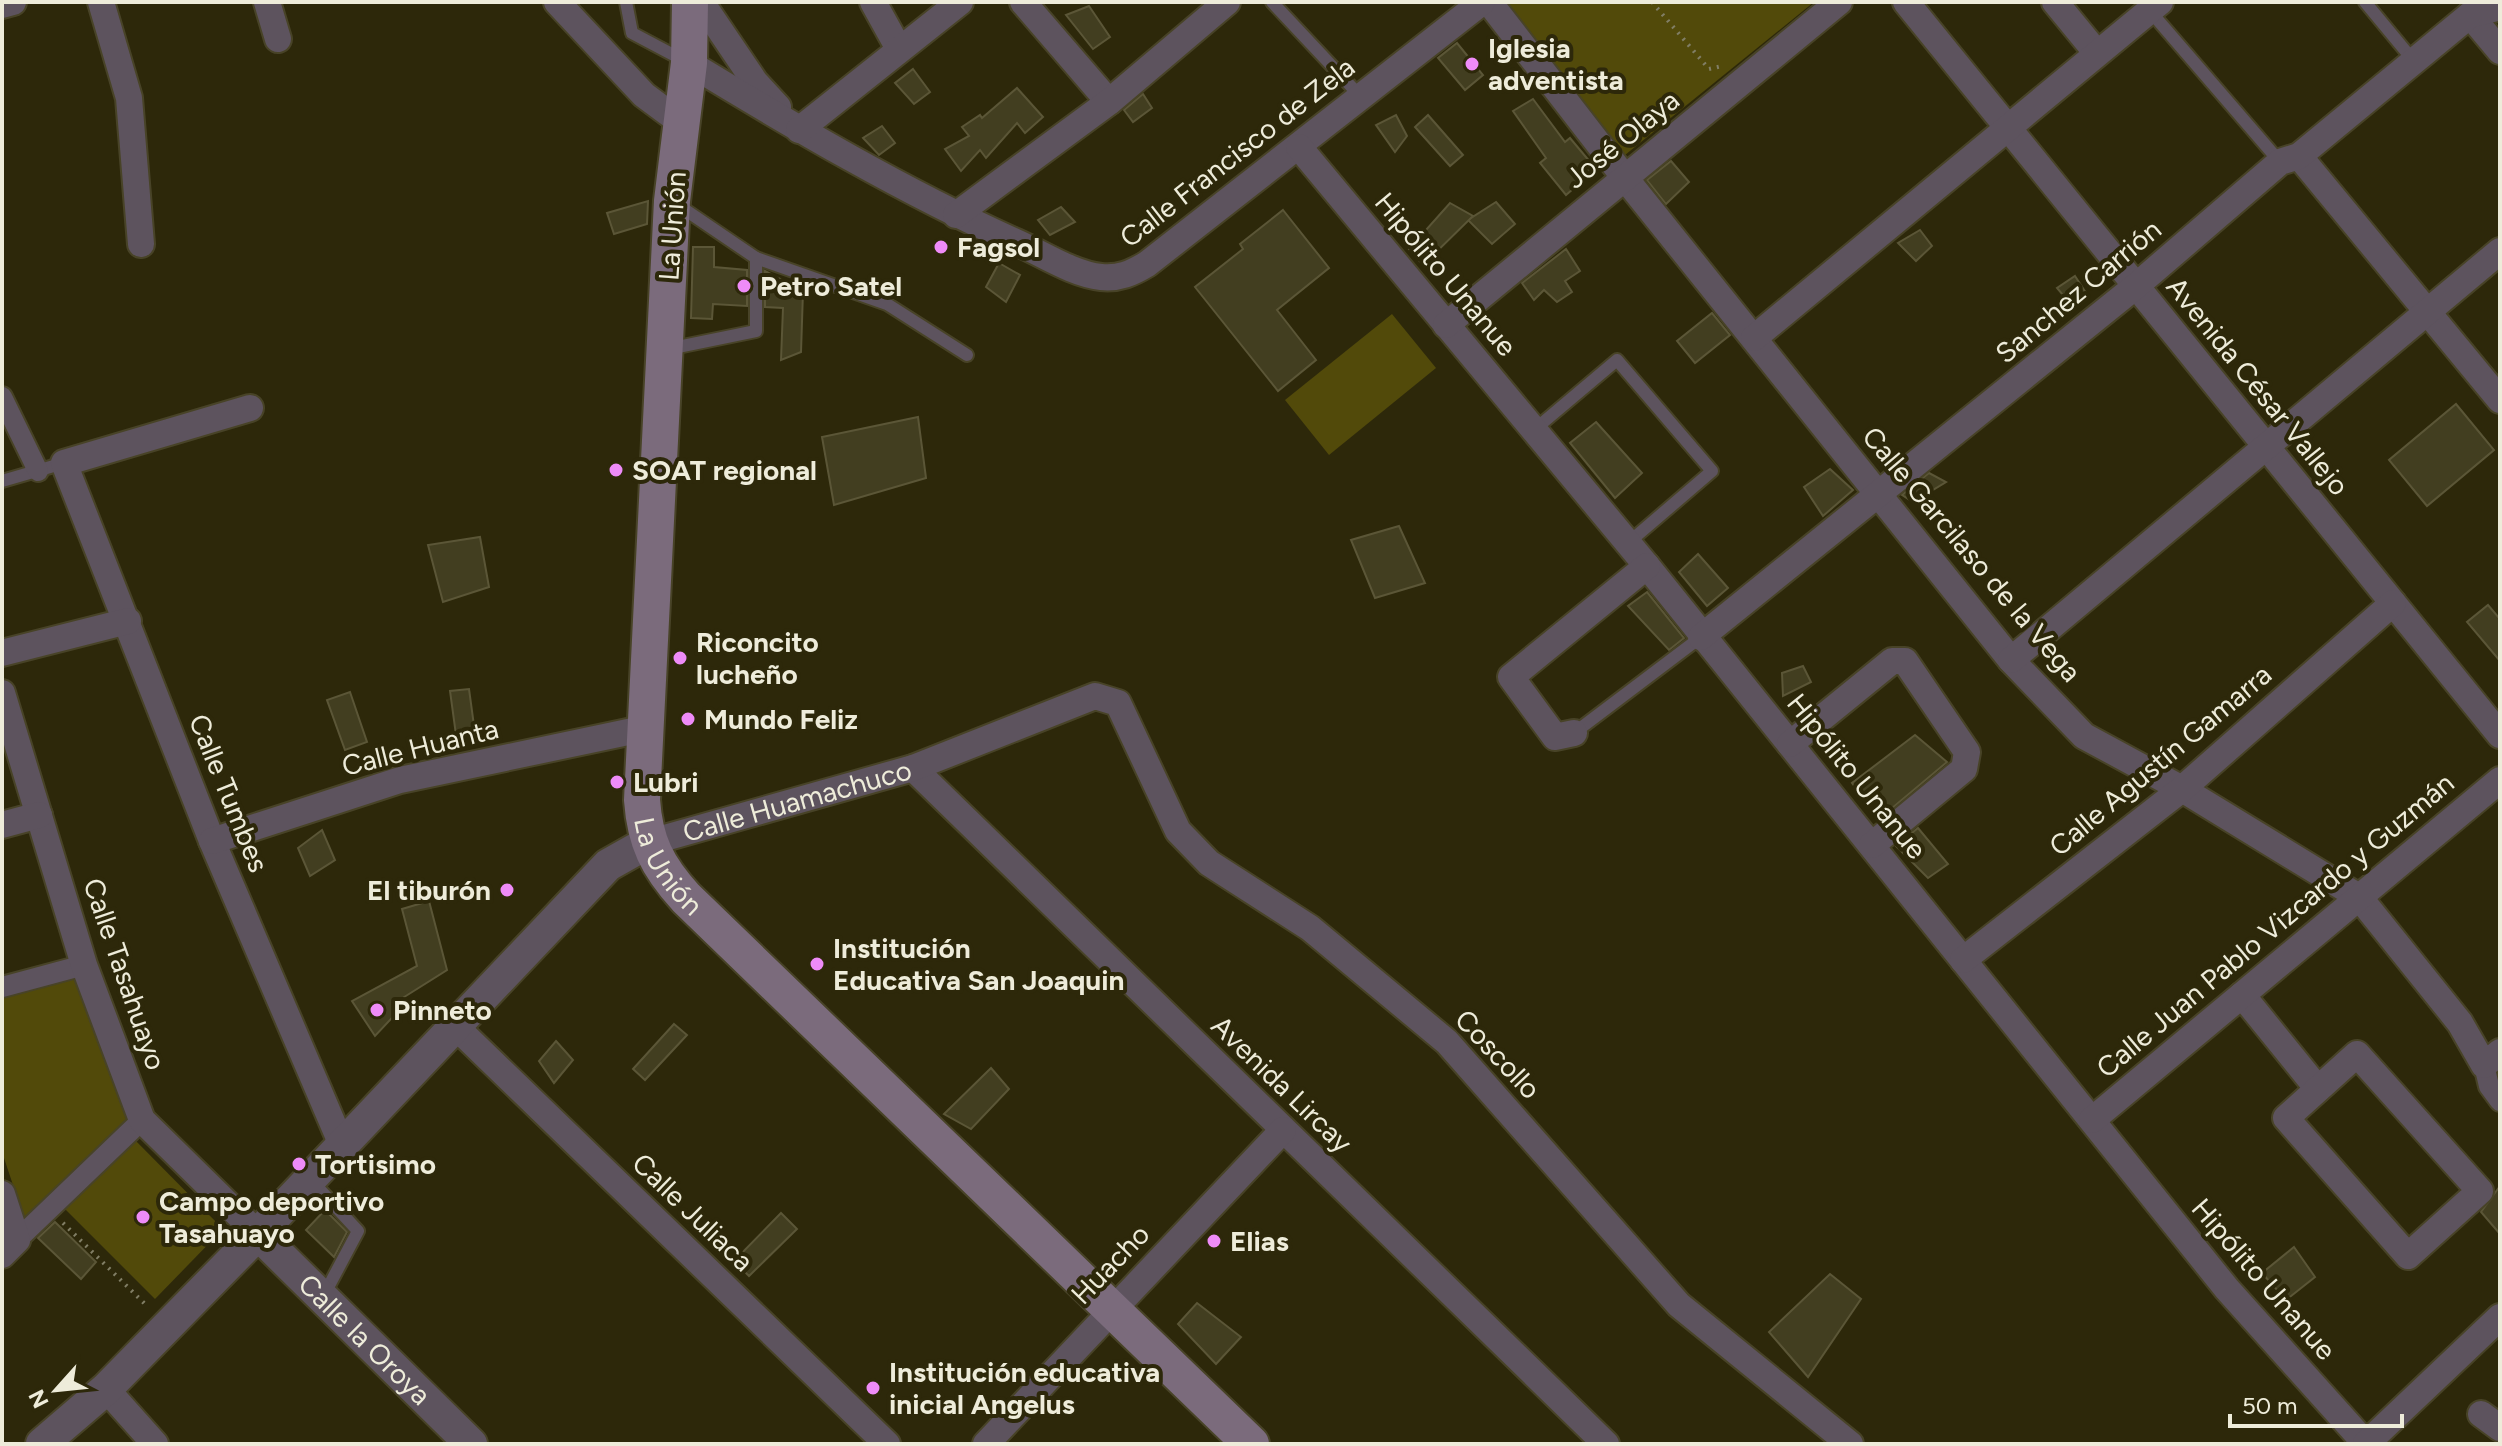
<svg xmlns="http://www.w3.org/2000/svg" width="2502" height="1446" font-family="Figtree,sans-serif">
<rect width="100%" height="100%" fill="#2d280a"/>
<g fill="#524a0a">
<path d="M 1512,2 L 1814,2 L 1625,155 L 1508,6 Z"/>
<path d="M 1392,314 L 1436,368 L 1329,455 L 1285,400 Z"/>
<path d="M 79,972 L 130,1123 L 26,1224 L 2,1152 L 2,992 Z"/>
<path d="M 131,1136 L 223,1229 L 155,1299 L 62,1206 Z"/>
</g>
<g fill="#423e20" stroke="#5b5637" stroke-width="2">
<path d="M 1089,6 L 1110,37 L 1093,49 L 1066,15 Z"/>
<path d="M 1457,43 L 1483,75 L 1465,90 L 1438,58 Z"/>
<path d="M 913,69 L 930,92 L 914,104 L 895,83 Z"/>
<path d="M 1017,88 L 1043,117 L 1025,133 L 1017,123 L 986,158 L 980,150 L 961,171 L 945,149 L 969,136 L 962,127 L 980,115 L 982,118 Z"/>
<path d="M 1143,94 L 1152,108 L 1133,122 L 1124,110 Z"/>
<path d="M 1533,99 L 1565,142 L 1570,138 L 1596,169 L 1566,195 L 1540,163 L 1546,158 L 1513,111 Z"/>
<path d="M 1396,115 L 1407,136 L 1395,152 L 1376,125 Z"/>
<path d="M 1428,115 L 1463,155 L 1450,166 L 1415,127 Z"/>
<path d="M 882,126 L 895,143 L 879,155 L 863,138 Z"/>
<path d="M 1671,161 L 1689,182 L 1666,204 L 1647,180 Z"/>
<path d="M 648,201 L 647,224 L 614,234 L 607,213 Z"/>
<path d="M 1496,202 L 1515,224 L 1492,244 L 1468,220 Z"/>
<path d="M 1450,203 L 1473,216 L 1423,265 L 1409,249 Z"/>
<path d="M 1061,207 L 1075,222 L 1050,235 L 1038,220 Z"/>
<path d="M 1283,210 L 1329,268 L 1277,310 L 1316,360 L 1278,391 L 1195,287 L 1243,249 L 1240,244 Z"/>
<path d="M 1920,230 L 1932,246 L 1916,261 L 1898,243 Z"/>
<path d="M 693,247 L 714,247 L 714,267 L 747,270 L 747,306 L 713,304 L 712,319 L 691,318 Z"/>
<path d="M 1566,249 L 1580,271 L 1565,281 L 1572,292 L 1557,302 L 1544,290 L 1534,300 L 1522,283 Z"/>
<path d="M 999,263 L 1020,275 L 1006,302 L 986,287 Z"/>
<path d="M 765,271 L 803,291 L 801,352 L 781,360 L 783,308 L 765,307 Z"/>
<path d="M 2075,276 L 2086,293 L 2073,307 L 2057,288 Z"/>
<path d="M 1712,313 L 1730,335 L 1695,363 L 1677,341 Z"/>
<path d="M 2456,404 L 2494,450 L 2427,506 L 2389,460 Z"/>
<path d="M 918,417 L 926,478 L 834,505 L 822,437 Z"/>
<path d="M 1596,422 L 1642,473 L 1615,498 L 1570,443 Z"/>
<path d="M 1830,469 L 1853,490 L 1823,516 L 1804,487 Z"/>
<path d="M 1929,473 L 1946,482 L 1913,502 L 1902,495 Z"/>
<path d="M 1399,526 L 1425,583 L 1375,598 L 1351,540 Z"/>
<path d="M 480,537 L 489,587 L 443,602 L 428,545 Z"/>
<path d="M 1698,554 L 1728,588 L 1707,606 L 1679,572 Z"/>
<path d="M 1647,592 L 1684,638 L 1669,650 L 1628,606 Z"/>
<path d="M 2488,605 L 2500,619 L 2500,661 L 2467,622 Z"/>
<path d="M 1803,666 L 1811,682 L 1783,696 L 1782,673 Z"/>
<path d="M 469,689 L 475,733 L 456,735 L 450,691 Z"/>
<path d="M 350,692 L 367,742 L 345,750 L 327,700 Z"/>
<path d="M 1915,735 L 1947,762 L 1879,819 L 1852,783 Z"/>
<path d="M 1918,828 L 1948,864 L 1928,878 L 1896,846 Z"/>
<path d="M 322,830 L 335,860 L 310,876 L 298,848 Z"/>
<path d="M 429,901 L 447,970 L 401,999 L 404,1005 L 375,1036 L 352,1001 L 417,966 L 402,909 Z"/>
<path d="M 674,1024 L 687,1035 L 645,1080 L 633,1069 Z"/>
<path d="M 556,1041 L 573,1060 L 554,1083 L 539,1061 Z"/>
<path d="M 991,1068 L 1009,1089 L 971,1129 L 944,1114 Z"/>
<path d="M 2500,1186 L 2500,1234 L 2481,1212 Z"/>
<path d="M 325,1210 L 347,1232 L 334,1257 L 306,1230 Z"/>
<path d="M 781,1213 L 797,1229 L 749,1276 L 734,1261 Z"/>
<path d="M 55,1222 L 96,1262 L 81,1279 L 38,1238 Z"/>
<path d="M 2294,1247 L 2315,1277 L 2286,1300 L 2262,1273 Z"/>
<path d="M 1830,1274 L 1861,1299 L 1808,1377 L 1769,1332 Z"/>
<path d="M 1197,1303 L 1241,1337 L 1216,1364 L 1178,1324 Z"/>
</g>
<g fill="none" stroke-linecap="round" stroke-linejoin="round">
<defs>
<g id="service">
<path d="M 626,2 L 632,33 L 683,60"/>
<path d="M 1272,2 L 1361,97"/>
<path d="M 2365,2 L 2413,60"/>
<path d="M 2150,11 L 2280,162"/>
<path d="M 756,258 L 887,304 L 967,355"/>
<path d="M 668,349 L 756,331 L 756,258 L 678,205"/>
<path d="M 1534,430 L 1617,360 L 1712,471 L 1628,543"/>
<path d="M 2,481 L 64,463"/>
<path d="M 1574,733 L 1701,637"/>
<path d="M 311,1180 L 358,1231 L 324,1295"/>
</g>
<g id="pedestrian">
<path d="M 2,397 L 38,471"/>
<path d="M 2,987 L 84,965"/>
<path d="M 2484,1065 L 2489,1086 L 2500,1101"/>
<path d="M 17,1240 L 142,1120"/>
</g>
<g id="minor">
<path d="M 101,2 L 129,98 L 141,244"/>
<path d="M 267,2 L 278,39"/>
<path d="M 557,2 L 644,95 L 683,124"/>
<path d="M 701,2 L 755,82 L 778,107"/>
<path d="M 873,2 L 899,49"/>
<path d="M 1023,2 L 1109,102"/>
<path d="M 1489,2 L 1625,178 L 2011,660 L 2084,736 L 2182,789 L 2359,897 L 2460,1023 L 2484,1065 L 2500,1052"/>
<path d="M 1906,2 L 2500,735"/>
<path d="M 2055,2 L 2096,52"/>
<path d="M 2,5 L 13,2"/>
<path d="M 2470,15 L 2500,51"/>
<path d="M 689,63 C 796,128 903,191 1016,242 C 1043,254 1073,274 1101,277 C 1119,279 1132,273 1147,264 L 1482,2"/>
<path d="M 799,130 L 960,2"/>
<path d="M 1299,147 L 1647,566 L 2227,1289 L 2366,1444"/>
<path d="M 2299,156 L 2500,400"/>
<path d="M 956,215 L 1109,102 L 1227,2"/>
<path d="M 1446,325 L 1839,2"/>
<path d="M 1754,338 L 2160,2"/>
<path d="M 250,408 L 64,463 L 212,841 L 342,1145"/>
<path d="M 1701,637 L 2136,286 L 2280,162 L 2299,156 L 2470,15 L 2500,7"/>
<path d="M 2,653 L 128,621"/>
<path d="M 2011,660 L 2500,251"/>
<path d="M 2,693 L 84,965 L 142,1120 L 258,1234"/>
<path d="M 1574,733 L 1555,737 L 1511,677 L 1647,566"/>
<path d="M 1790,744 L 1892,661 L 1905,661 L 1967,752 L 1964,769 L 1872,845"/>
<path d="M 913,768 L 1606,1444"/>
<path d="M 2,825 L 39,815"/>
<path d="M 212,841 L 400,780 L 647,728"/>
<path id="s1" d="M 647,843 L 913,768 L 1095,696 L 1118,703 L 1178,831 L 1209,863 L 1310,928 L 1447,1042 L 1679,1305 L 1850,1444"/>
<path d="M 1963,960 L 2182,789 L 2393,603"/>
<path d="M 2242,995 L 2318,1089"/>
<path d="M 455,1026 L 887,1444"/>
<path d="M 2357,1054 L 2480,1191 L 2408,1256 L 2286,1118 Z"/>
<path d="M 2092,1120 L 2500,780"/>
<path d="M 2,1194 L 17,1240 L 2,1255"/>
<path d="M 106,1389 L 155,1444"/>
<path d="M 2481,1414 L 2500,1428"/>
<path d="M 986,1444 L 1283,1130"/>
<path d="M 2366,1444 L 2500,1317"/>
</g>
<g id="tertiary">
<path id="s2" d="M 258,1234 L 471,1444"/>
<path d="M 42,1444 L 106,1389 L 258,1234 L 608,865 L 647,843"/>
</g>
<g id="secondary">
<path id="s3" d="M 690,2 L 689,63 L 672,201 L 642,800 C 645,842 657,866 686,898 L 1251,1444"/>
</g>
</defs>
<use href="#service" stroke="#484327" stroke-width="16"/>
<use href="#pedestrian" stroke="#484327" stroke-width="24"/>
<use href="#minor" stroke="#484327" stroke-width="30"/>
<use href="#tertiary" stroke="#484327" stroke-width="36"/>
<use href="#secondary" stroke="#484327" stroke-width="40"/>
<g stroke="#817e65" stroke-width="4" stroke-dasharray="2 6" stroke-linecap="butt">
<path d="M 1652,2 L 1709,69 L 1722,66"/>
<path d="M 63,1223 L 148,1307"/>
</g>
<use href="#service" stroke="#5d535e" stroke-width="12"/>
<use href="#pedestrian" stroke="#5d535e" stroke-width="20"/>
<use href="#minor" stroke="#5d535e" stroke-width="26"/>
<use href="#tertiary" stroke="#5d535e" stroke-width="32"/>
<use href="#secondary" stroke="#7b6b7c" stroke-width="36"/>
</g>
<g fill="#ee8bf8" stroke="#2d280a" stroke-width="3">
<circle cx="1472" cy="64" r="8"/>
<circle cx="941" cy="247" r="8"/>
<circle cx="744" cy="286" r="8"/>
<circle cx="616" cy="470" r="8"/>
<circle cx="680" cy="658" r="8"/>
<circle cx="688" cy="719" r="8"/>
<circle cx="617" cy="782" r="8"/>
<circle cx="507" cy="890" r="8"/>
<circle cx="817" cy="964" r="8"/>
<circle cx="377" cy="1010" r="8"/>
<circle cx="299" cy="1164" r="8"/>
<circle cx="143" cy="1217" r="8"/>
<circle cx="1214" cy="1241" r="8"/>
<circle cx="873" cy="1388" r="8"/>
</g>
<g text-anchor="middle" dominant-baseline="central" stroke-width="8" stroke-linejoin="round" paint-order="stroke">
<g font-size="28" font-weight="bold" fill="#eeecda" stroke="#2d280a" text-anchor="start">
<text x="1488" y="48">Iglesia<tspan x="1488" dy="32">adventista</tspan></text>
<text x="957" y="247">Fagsol</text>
<text x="760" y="286">Petro Satel</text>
<text x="632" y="470">SOAT regional</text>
<text x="696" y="642">Riconcito<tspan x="696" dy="32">lucheño</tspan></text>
<text x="704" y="719">Mundo Feliz</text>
<text x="633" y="782">Lubri</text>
<text x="491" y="890" text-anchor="end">El tiburón</text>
<text x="833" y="948">Institución<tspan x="833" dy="32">Educativa San Joaquin</tspan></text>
<text x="393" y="1010">Pinneto</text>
<text x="315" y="1164">Tortisimo</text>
<text x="159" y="1201">Campo deportivo<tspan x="159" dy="32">Tasahuayo</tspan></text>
<text x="1230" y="1241">Elias</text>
<text x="889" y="1372">Institución educativa<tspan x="889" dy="32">inicial Angelus</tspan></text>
</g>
<g font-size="28" fill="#eeecda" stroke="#2d280a">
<text transform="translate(1622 139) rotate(-39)">José Olaya</text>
<text transform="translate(1237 152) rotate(-38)">Calle Francisco de Zela</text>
<text transform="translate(672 226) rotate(-86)">La Unión</text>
<text transform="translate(1446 274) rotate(50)">Hipólito Unanue</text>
<text transform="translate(2078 291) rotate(-40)">Sanchez Carrión</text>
<text transform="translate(2258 386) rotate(51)">Avenida César Vallejo</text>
<text transform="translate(1972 554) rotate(50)">Calle Garcilaso de la Vega</text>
<text transform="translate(420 747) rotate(-14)">Calle Huanta</text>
<text transform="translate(2160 760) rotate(-40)">Calle Agustín Gamarra</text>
<text transform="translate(1857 776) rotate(51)">Hipólito Unanue</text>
<text transform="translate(229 793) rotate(68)">Calle Tumbes</text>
<text stroke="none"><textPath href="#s1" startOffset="156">Calle Huamachuco</textPath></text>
<text stroke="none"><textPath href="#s3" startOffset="872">La Unión</textPath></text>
<text transform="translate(2275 925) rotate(-40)">Calle Juan Pablo Vizcardo y Guzmán</text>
<text transform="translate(125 974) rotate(71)">Calle Tasahuayo</text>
<text transform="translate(1498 1054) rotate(47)">Coscollo</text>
<text transform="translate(1282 1084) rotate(44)">Avenida Lircay</text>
<text transform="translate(693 1212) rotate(44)">Calle Juliaca</text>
<text transform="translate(1110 1264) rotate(-46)">Huacho</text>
<text transform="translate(2264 1279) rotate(49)">Hipólito Unanue</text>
<text stroke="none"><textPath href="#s2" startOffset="150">Calle la Oroya</textPath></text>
</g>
</g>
<rect width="2502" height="1446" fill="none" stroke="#eeecda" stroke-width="8"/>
<g transform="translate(56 1390) rotate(243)" stroke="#2d280a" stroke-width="6" paint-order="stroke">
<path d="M0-6L14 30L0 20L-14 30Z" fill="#eeecda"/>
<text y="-12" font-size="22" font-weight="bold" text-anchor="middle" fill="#eeecda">N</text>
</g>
<path d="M2230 1414v12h172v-12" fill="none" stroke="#eeecda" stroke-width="4"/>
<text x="2242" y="1414" font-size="24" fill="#eeecda" stroke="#2d280a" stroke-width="6" paint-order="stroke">50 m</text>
</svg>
